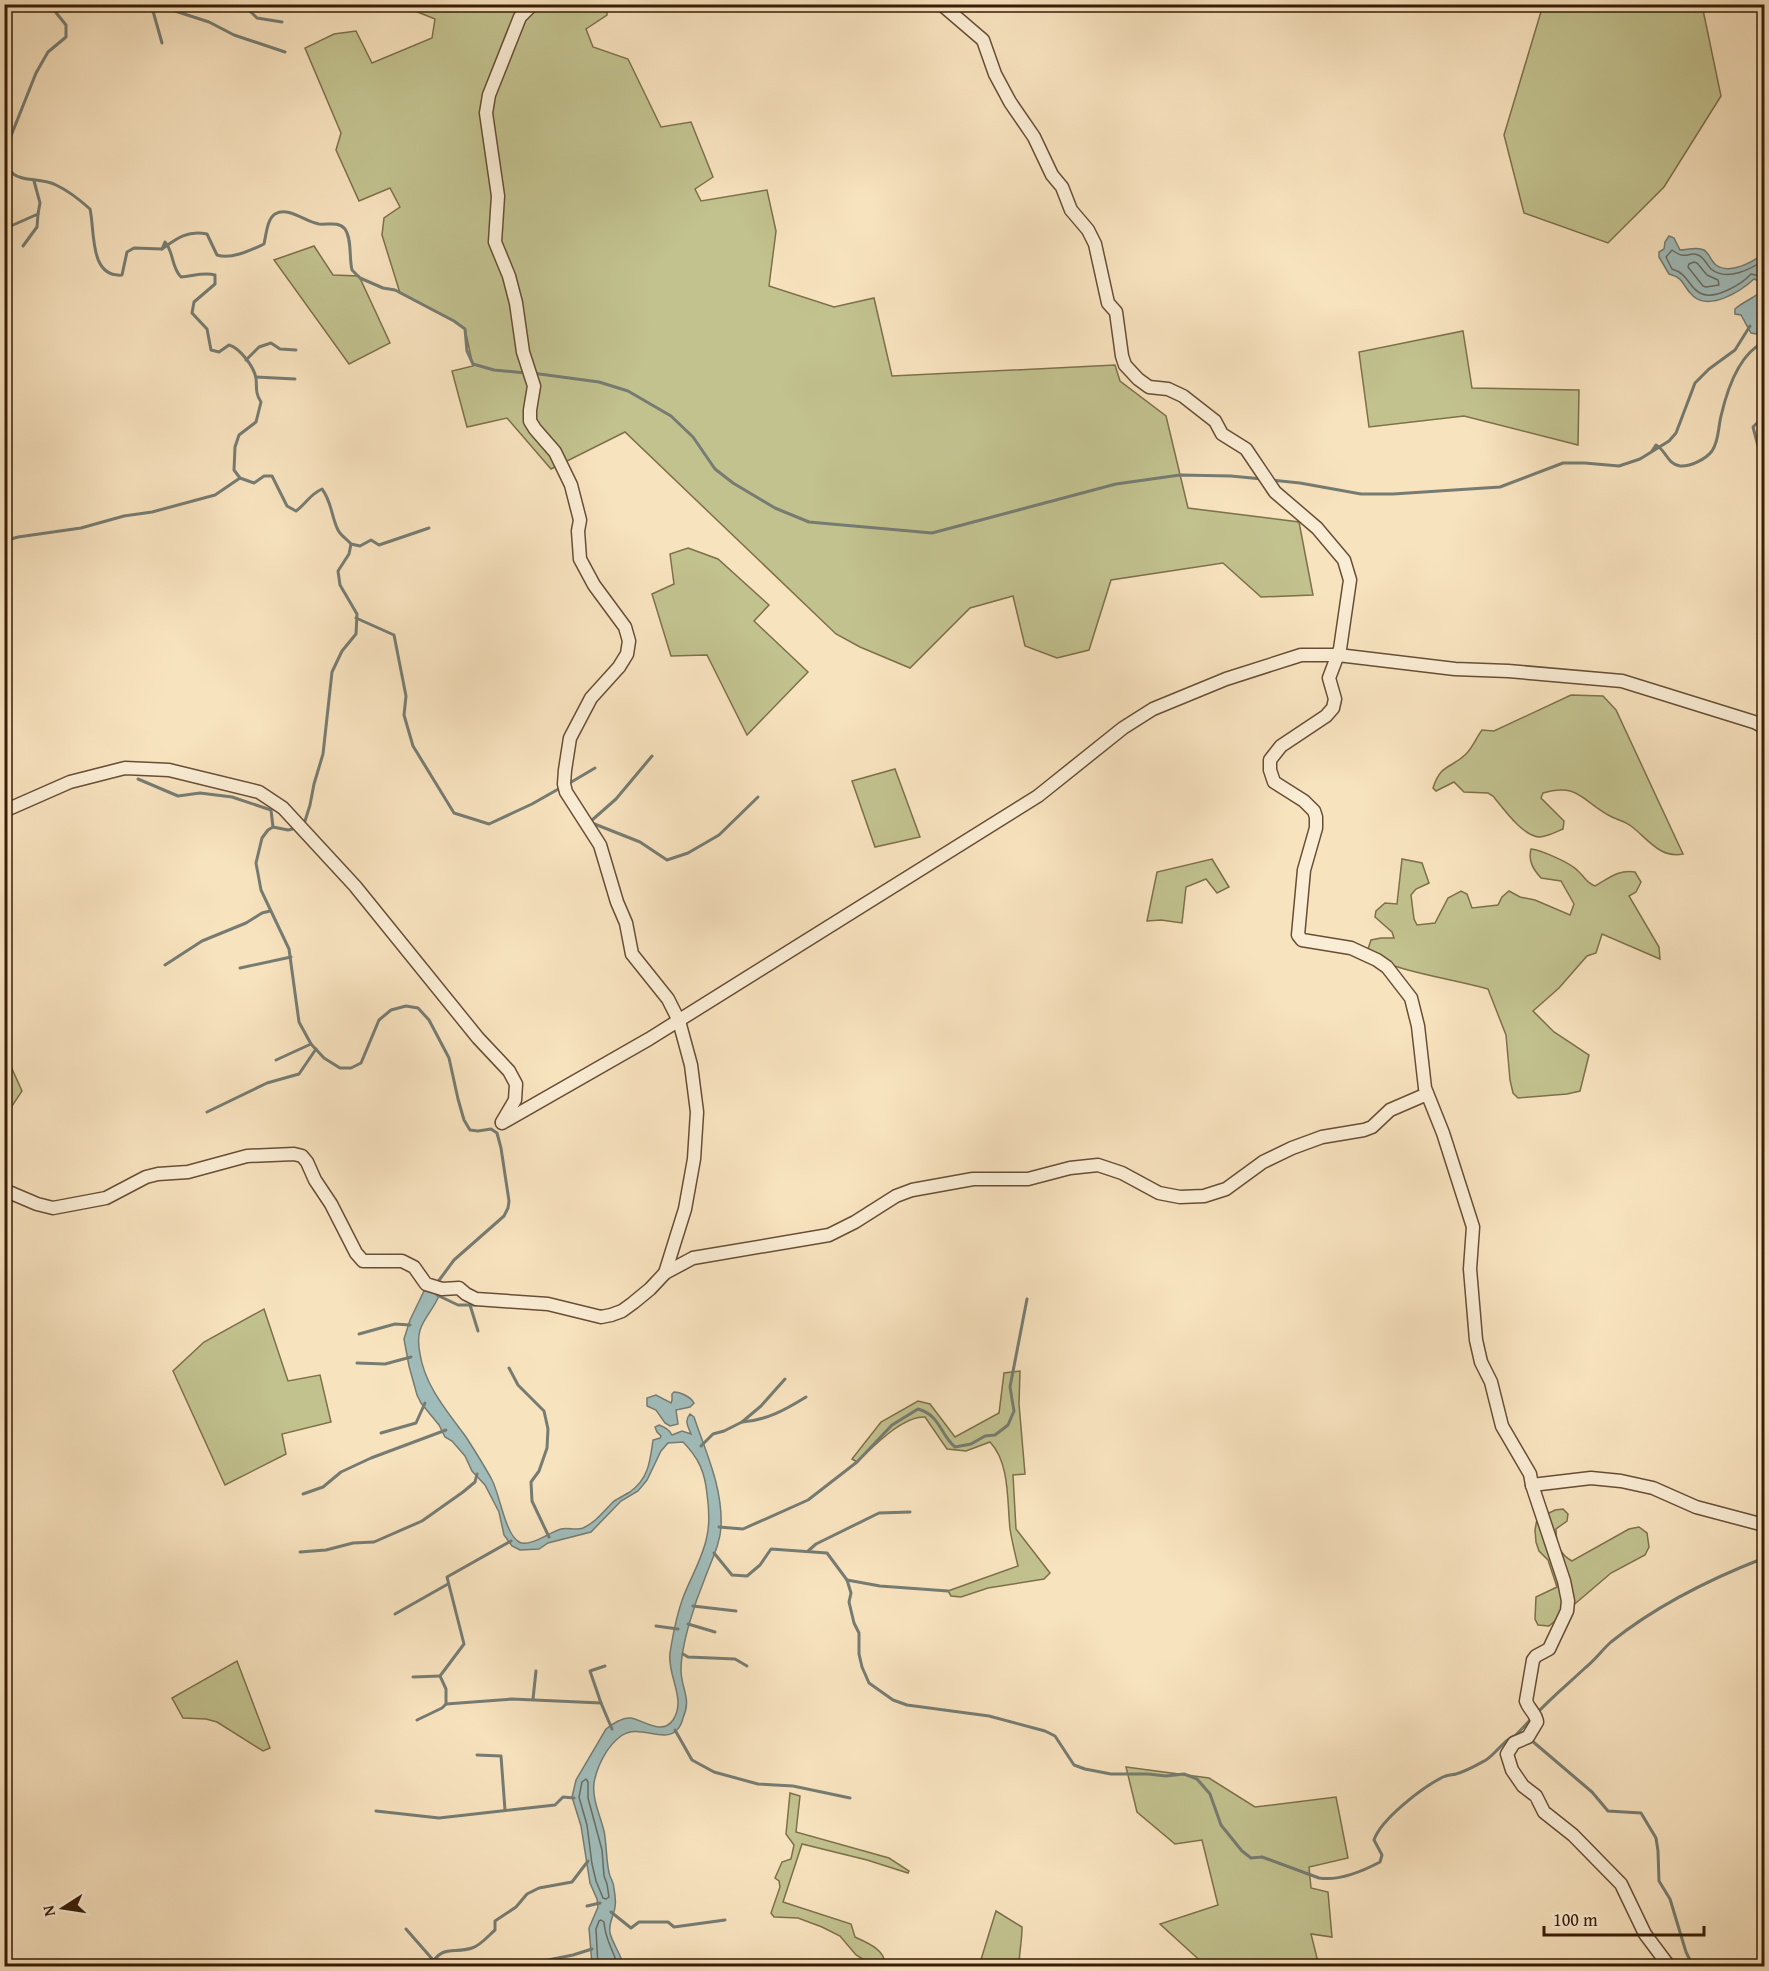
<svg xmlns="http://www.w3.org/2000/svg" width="1769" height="1971" font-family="'Gentium Book Plus',serif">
<rect width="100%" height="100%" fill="#f8e3bf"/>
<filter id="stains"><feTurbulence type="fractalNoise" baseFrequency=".00333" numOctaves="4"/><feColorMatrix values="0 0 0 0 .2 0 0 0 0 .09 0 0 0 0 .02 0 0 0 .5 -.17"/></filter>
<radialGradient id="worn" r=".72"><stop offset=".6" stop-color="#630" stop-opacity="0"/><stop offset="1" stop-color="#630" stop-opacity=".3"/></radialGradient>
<g fill="#c2c28f" stroke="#7d704b" stroke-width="1.5">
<path d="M 400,5 L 607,5 L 607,15 L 586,29 L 593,47 L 628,59 L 661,127 L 691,122 L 713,177 L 695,189 L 701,201 L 767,190 L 776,231 L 769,286 L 834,307 L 874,298 L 892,376 L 1115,365 L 1120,381 L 1166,416 L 1188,508 L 1299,522 L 1313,595 L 1261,597 L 1223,563 L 1111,580 L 1089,650 L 1057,658 L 1025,646 L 1013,596 L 970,608 L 910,668 L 860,647 L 836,634 L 625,432 L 551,469 L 507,418 L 467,427 L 452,371 L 473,366 L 465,329 L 454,321 L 400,293 L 382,235 L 384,218 L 400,207 L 390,188 L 359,201 L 336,150 L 341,133 L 305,48 L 334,34 L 356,31 L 372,63 L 432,38 L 435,19 Z"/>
<path d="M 1543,5 L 1702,5 L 1721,96 L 1664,187 L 1608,243 L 1524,213 L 1504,135 Z"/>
<path d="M 314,246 L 333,275 L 359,276 L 390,343 L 349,364 L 274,260 Z"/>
<path d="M 1463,331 L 1472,388 L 1579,390 L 1578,445 L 1464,416 L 1369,427 L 1359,352 Z"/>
<path d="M 688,548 L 718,559 L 769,605 L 754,621 L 808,672 L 747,735 L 707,655 L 671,656 L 652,594 L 674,584 L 670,554 Z"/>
<path d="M 1571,695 L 1603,696 L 1616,710 L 1683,854 C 1660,859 1647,838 1631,826 C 1625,821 1617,820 1610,816 C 1583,802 1578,782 1543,793 L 1541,798 L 1564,821 L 1563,829 C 1556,832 1549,836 1540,837 C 1523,837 1503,808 1493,796 L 1488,793 L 1464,792 L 1454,782 L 1436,791 L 1433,788 C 1441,763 1451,769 1466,754 C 1473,747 1476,738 1482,730 L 1494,731 Z"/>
<path d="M 895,769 L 920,837 L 875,847 L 852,781 Z"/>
<path d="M 1531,849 C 1541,850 1571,863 1578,871 C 1586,878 1585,882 1595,886 C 1609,878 1619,869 1635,872 L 1641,882 L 1636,892 L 1629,896 L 1659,947 L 1660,959 L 1602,934 L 1596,953 L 1587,956 L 1559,988 L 1533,1011 L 1554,1032 L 1589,1055 L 1580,1091 L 1567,1094 L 1518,1098 L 1513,1093 L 1510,1080 L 1506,1035 L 1488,989 C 1448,978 1404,973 1366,955 L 1371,940 L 1381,938 L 1394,938 L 1392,932 L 1375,917 L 1376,911 L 1385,903 L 1397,904 L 1402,859 L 1422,863 L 1429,883 L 1416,889 L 1411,895 L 1414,919 L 1417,925 L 1435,923 L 1448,898 L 1461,891 L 1467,894 L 1472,908 L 1498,905 L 1502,897 L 1509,891 L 1520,897 L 1535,900 L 1570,915 L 1574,904 L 1561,881 L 1541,878 C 1533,869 1528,861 1531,849 Z"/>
<path d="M 1212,859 L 1229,887 L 1217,893 L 1206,879 L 1186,887 L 1182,923 L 1161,920 L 1147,921 L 1157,872 Z"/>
<path d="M 4,1051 L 22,1091 L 8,1112 L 6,1129 L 5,1129 Z"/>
<path d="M 264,1309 L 288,1381 L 320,1375 L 331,1422 L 282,1434 L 286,1454 L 225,1485 L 173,1371 L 204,1342 Z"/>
<path d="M 1020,1371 L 1019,1404 L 1025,1474 L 1013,1475 L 1016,1529 L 1050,1573 L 1044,1579 L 988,1588 L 961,1597 L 951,1596 L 948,1591 L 1018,1566 C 1015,1554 1012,1541 1010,1529 C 1007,1501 1010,1463 990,1442 L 966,1451 L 947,1449 L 925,1417 C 902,1416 873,1447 857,1462 L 852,1459 L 881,1422 L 918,1401 L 930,1404 L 955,1437 L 999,1413 L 1004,1373 Z"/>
<path d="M 1563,1509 L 1568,1514 L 1567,1521 L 1556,1529 C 1556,1543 1559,1554 1572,1561 L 1629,1529 L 1639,1527 L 1647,1533 L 1649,1547 L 1645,1555 L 1611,1573 L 1549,1626 L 1538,1625 L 1535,1619 L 1536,1597 L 1557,1587 L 1548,1560 L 1539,1551 L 1536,1542 L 1535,1530 L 1537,1519 L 1555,1510 Z"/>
<path d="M 237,1661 L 270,1748 L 263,1751 L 217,1722 L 206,1719 L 183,1718 L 172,1698 Z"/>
<path d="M 1126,1767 L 1209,1778 L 1255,1807 L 1336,1797 L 1348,1858 L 1309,1867 L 1311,1888 L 1328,1892 L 1332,1937 L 1311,1934 L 1319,1966 L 1206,1966 L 1160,1924 L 1218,1905 L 1202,1840 L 1175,1844 L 1137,1812 Z"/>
<path d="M 790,1793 L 800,1796 L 796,1832 L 889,1858 L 909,1871 L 908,1873 L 867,1860 L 802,1844 L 783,1902 L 851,1924 L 855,1937 C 868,1943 886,1950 885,1966 L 872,1966 L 871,1964 L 856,1955 L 840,1936 L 822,1927 L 798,1918 L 774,1917 L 771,1913 L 780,1887 L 779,1881 L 775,1878 L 782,1862 L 791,1859 L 794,1845 L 786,1834 Z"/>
<path d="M 996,1911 L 1022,1927 C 1022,1942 1019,1953 1019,1966 L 979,1966 Z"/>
</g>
<g fill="#a0bcba" stroke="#767c72" stroke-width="1.5">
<path d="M 1669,236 L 1674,238 L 1680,250 C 1687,250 1697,246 1704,250 C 1709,253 1711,261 1716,265 C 1730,275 1753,262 1764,253 L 1764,305 L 1761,307 L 1760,315 L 1762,328 L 1756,334 L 1751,333 L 1741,315 L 1735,314 L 1735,309 C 1744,301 1755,298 1764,289 L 1761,282 L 1754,279 C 1741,291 1710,311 1693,296 C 1682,286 1685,278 1669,274 L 1659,257 L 1659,252 L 1664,249 L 1665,242 Z"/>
<path d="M 425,1289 L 435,1289 L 439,1296 C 428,1320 414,1324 420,1354 C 425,1386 447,1411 466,1437 C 475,1451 484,1465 492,1480 C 500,1495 505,1534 519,1542 C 529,1548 550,1532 561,1529 C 568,1527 576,1531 583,1528 C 596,1522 604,1511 614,1501 C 619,1498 625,1495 630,1492 C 649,1478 650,1461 653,1440 L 660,1438 L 661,1436 L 657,1432 L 655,1427 L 659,1425 C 665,1427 669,1429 672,1435 L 682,1431 L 691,1434 C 688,1426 684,1421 690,1414 L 694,1417 C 706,1453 723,1488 721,1527 C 720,1545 711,1561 705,1578 C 695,1602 681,1645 681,1670 C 681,1689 692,1698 683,1718 C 682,1722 679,1728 677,1730 C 663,1744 639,1723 621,1736 C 607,1746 597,1766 594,1783 C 592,1799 600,1815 604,1831 C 607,1845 606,1865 610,1876 C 612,1881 614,1883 614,1889 C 615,1894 616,1901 615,1907 C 614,1916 608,1923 610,1933 C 612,1942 621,1955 624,1966 L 594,1966 L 592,1964 L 589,1928 L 598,1907 L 597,1899 L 590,1883 L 581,1826 L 572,1797 L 576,1780 L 606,1729 C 612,1724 623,1717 631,1718 C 643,1720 662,1736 673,1720 C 687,1699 667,1676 670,1653 C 673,1634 677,1613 684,1595 C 692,1575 703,1557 707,1536 C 710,1522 709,1508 707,1494 C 705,1473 699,1458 683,1442 L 668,1443 L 661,1451 L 647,1480 L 638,1491 L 621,1501 L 591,1532 L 548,1543 L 539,1549 L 520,1550 L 512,1546 L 504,1535 L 499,1512 L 485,1485 L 472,1471 L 465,1456 L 452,1441 L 445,1437 L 439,1425 L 421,1403 L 417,1395 L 409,1366 L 404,1339 L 410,1320 Z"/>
<path d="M 674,1392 C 680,1392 691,1397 694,1403 L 690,1407 L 676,1410 L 678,1424 L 670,1426 L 665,1423 L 656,1410 L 647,1406 L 647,1398 L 656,1395 L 671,1403 L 672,1400 L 672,1394 Z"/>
</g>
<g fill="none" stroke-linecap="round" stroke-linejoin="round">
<g stroke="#6c6c60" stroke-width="1.5">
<path d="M 1764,260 C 1751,269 1727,282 1711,269 C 1707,265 1704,257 1698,255 C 1688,251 1687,261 1672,250 L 1666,257 L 1672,269 C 1689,274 1688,287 1700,293 C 1714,301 1742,284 1751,274 L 1764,277"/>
<path d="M 1694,262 L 1697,263 L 1707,275 L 1718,280 L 1719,285 L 1706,287 L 1703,286 L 1688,267 L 1689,264 Z"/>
<path d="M 586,1779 L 588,1782 L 588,1798 L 602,1850 L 604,1876 L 607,1884 L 609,1897 L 606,1899 L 603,1898 L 596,1881 L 592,1864 L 587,1825 L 579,1797 L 582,1782 Z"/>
<path d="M 598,1966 L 596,1929 L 599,1921 L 601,1920 L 604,1922 C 605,1940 613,1949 618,1966"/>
</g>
<g stroke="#767c72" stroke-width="3">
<path d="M 49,4 L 66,25 L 66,37 L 48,52 L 36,73 L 5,151 C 6,189 34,174 56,185 C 69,191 80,200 90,209 C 95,230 89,278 122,275 L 127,252 L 134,248 L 162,249 L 165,242 C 174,252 171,267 181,277 C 193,276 204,272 215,275 L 215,284 L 194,302 L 192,313 L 207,329 L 211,350 L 219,352 L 229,345 C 240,348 254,367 256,378 C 257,388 255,393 261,402 L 256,422 L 239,435 L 235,447 L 234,470 L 240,478 L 254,483 L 264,476 L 272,476 L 287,506 L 296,511 C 307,503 309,495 322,489 C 332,502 331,516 338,530 C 341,536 347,539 351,544 L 349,554 L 338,571 L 340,585 L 357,614 L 356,634 L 342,651 L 332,672 L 323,754 L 314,784 L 310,805 L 305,821 L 303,824"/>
<path d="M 151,4 L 162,43"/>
<path d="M 172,4 L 175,11 L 209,22 L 234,35 L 285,52"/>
<path d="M 243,4 L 257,18 L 282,22"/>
<path d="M 4,229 L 38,214 L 40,203 L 34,181"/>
<path d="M 23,246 L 37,227 L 38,214"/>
<path d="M 162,249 C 177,238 188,230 207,234 L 217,255 C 231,260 251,250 264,244 C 266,236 267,219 275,214 C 289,206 305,222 319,224 C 328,225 338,221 345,229 C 352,239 349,258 352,270 L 360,278 L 383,288 L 395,290 L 454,321 L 465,329 L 467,351 L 473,364 L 494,370 L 526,373"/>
<path d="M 246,360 L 259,347 L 271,343 L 280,349 L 296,350"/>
<path d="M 532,373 L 599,382 L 628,391 L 671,416 L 693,437 L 715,469 L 733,483 L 775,508 L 809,522 L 932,533 L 1116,484 L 1180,475 L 1231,476 L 1262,479"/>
<path d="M 256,377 L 295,379"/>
<path d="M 1764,416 L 1753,427 L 1764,469"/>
<path d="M 1652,451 L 1656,445 C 1666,450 1667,464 1680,466 C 1690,467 1706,459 1712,451 C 1719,441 1718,428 1721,416 C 1727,390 1739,354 1764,342"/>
<path d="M 1271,480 L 1300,483 L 1361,494 L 1393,494 L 1500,487 L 1563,463 L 1585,463 L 1619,466 L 1640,459 L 1669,441 L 1676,433 L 1695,383 L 1709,369 L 1735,350 L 1750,326"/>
<path d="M 4,541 L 18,537 L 81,528 L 124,516 L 152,512 L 215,495 L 240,478"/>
<path d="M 351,544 L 360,546 L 371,540 L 379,545 L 429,528"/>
<path d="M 356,618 L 394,635 L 406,696 L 404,715 L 413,746 L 454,813 L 489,824 L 532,804 L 562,787"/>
<path d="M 138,779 L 178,796 L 200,793 L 232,797 L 271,810 L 273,827"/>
<path d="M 568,784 L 595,768"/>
<path d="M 591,821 L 592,823 L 640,842 L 667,860 L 688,853 L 719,835 L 758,797"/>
<path d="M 591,821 L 616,799 L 652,756"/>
<path d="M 297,828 L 288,830 L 273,827 L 268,830 L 262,838 L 256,863 L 261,890 L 289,949 L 299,1022 L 311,1044 L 324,1058 L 340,1068 L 351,1068 L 361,1063 L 379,1020 L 391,1010 L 406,1006 L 418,1008 L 429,1020 L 449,1058 L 458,1099 L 464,1120 L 470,1130 L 478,1131 L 491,1129 L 497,1133 L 501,1148 L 509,1201 L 508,1208 L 504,1216 L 454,1260 L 437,1283"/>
<path d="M 165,965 L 202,941 L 246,923 L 262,913 L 270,911"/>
<path d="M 240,968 L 291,957"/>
<path d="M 276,1060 L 311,1044"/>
<path d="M 207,1112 L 267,1083 L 299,1074 L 316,1049"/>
<path d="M 437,1295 L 458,1305 L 476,1305"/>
<path d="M 470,1305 L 478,1331"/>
<path d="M 359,1334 L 395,1324 L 410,1325"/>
<path d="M 357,1363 L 385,1364 L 411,1357"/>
<path d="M 509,1368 L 518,1385 L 544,1411 L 548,1429 L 547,1448 L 539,1471 L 531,1482 L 532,1501 L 549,1537"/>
<path d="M 742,1422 C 767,1420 785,1410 806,1397"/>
<path d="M 381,1433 L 416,1423 L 425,1403"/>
<path d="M 701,1446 L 713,1434 L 724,1431 L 742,1422 L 761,1406 L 785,1379"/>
<path d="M 303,1494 L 323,1487 L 341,1472 L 371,1458 L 446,1430"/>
<path d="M 719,1527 L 743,1529 L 808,1500 L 857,1462 L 892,1425 L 918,1409 C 940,1415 940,1434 955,1447 L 971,1444 L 985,1436 L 995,1435 L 1008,1425 L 1014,1411 L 1010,1387 L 1027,1299"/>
<path d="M 808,1551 L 816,1544 L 879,1513 L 910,1512"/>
<path d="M 300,1552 L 326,1550 L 353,1543 L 374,1542 L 422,1521 L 463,1492 L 475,1482 L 477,1474"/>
<path d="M 714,1553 L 732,1575 L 747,1576 L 760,1565 L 771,1549 L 827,1553 L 847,1580 L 851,1593 L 849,1602 L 854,1623 L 859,1633 L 859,1654 L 862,1667 L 869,1683 L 893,1700 L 907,1705 L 989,1716 L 1045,1731 L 1055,1736 L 1074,1765 L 1085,1769 L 1111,1774 L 1148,1774 L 1166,1776 L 1184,1774 L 1197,1779 L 1210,1794 L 1221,1825 L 1242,1851 L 1251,1858 L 1262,1857 L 1319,1878 C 1338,1881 1363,1871 1380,1862 L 1382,1855 L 1374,1840 C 1381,1819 1423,1787 1443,1777 C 1447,1775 1452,1775 1456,1774 C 1467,1771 1477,1765 1486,1760 C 1497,1753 1506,1736 1519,1735"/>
<path d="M 847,1580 L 880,1586 L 948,1591"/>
<path d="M 693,1606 L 736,1611"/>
<path d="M 395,1614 L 448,1584"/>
<path d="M 688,1624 L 715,1632"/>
<path d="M 656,1626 L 678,1629"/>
<path d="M 683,1654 L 688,1657 L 735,1659 L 747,1666"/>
<path d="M 413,1677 L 440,1676"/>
<path d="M 533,1699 L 536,1671"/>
<path d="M 601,1703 L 590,1671 L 605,1666"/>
<path d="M 446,1704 L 446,1689 L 440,1676 L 464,1644 L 447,1577 L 511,1541"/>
<path d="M 1538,1712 C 1553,1696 1569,1683 1585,1668 C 1595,1660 1602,1650 1611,1642 C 1657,1605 1710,1579 1764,1558"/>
<path d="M 417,1720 L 442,1708 L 446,1704 L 512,1699 L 601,1703 L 612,1729"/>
<path d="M 675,1730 L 692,1760 L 714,1772 L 758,1784 L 793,1786 L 850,1798"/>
<path d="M 1516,1735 L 1531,1719"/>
<path d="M 1531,1740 L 1592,1792 L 1608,1811 L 1641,1813 L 1656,1838 L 1658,1851 L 1659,1881 L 1670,1899 L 1686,1952 L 1693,1966"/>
<path d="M 477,1755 L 501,1756 L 505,1810"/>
<path d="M 376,1811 L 439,1818 L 555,1805 L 563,1797 L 574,1798"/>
<path d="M 587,1906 L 600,1903"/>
<path d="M 611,1912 L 631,1928 L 639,1922 L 668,1922 L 674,1927 L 725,1920"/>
<path d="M 406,1929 L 434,1961"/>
<path d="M 431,1966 C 441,1944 454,1954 472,1948 C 480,1946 489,1935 495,1930 L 495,1921 L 516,1907 L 527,1894 L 539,1888 L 572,1882 L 588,1861"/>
<path d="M 518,1966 L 573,1955 L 592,1949"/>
</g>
<defs>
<g id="minor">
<path d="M 533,4 L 520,17 L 489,95 L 486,113 L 498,196 L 495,242 L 509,276 L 516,303 L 523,352 L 534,386 L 530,410 L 530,421 L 535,429 L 555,452 L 571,485 L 580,520 L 578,531 L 580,559 L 594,585 L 625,627 L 629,641 L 627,654 L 619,667 L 591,698 L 570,738 L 565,770 L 564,784 L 566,792 L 600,845 L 617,902 L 626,923 L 632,954 L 668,999 L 679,1021 L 691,1065 L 697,1112 L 694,1159 L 685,1209 L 665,1273"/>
<path d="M 941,4 L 983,40 L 995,74 L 1010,102 L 1034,137 L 1052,175 L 1062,187 L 1071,210 L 1088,230 L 1095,244 L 1108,303 L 1116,312 L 1122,356 L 1125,365 L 1138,379 L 1149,387 L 1168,389 L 1183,396 L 1215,421 L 1222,434 L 1246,449 L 1275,492 L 1317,528 L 1344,560 L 1350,580 L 1340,649 L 1329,678 L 1335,699 L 1333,708 L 1326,716 L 1281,746 L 1270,760 L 1270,770 L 1274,782 L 1304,801 L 1314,811 L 1316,817 L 1316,828 L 1304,870 L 1298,935 L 1302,940 L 1351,948 L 1377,960 L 1387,967 L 1411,998 L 1418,1026 L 1425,1088 L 1443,1133 L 1473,1227 L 1470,1269 L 1476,1340 L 1481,1362 L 1491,1382 L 1502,1426 L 1530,1474 L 1532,1485 L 1564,1581 L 1568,1601 L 1567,1611 L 1549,1649 L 1536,1656 L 1533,1660 L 1526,1701 C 1529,1710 1536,1713 1537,1722 L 1528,1737 L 1514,1743 L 1507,1754 L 1512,1770 L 1523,1786 L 1536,1796 L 1544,1812 L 1573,1835 L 1621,1884 L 1645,1934 L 1669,1966"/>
<path d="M 4,811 L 70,782 L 125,768 L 169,770 L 259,792 L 283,808 L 355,886 L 478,1038 L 509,1071 L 516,1084 L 515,1100 L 502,1122"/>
<path d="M 502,1123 L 649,1039 L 1038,796 L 1123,728 L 1153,709 L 1226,679 L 1301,655 L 1338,655 L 1455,669 L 1508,671 L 1622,681 L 1754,722 L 1764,727"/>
<path d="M 4,1190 L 37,1204 L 53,1208 L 106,1198 L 146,1177 L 158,1174 L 188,1172 L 247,1156 L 294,1154 L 302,1156 L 307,1162 L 315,1180 L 331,1204 L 356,1253 L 363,1261 L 402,1261 L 414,1267 L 426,1284 L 442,1289 L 459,1288 L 466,1294 L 476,1299 L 548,1304 L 601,1317 L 611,1315 L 622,1311 L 633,1303 L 650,1289 L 665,1273 L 693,1258 L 829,1235 L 855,1222 L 896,1196 L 912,1190 L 973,1179 L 1028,1179 L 1070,1168 L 1098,1165 L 1122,1173 L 1159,1193 L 1180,1197 L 1204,1196 L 1226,1189 L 1263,1162 L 1292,1148 L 1322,1137 L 1364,1130 L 1372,1127 L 1390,1110 L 1427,1094"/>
<path d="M 1532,1485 L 1591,1478 L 1621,1481 L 1653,1488 L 1696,1507 L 1764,1525"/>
</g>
</defs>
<use href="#minor" stroke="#684e35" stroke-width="15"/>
<use href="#minor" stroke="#faedd5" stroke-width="12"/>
</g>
<rect width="1769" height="1971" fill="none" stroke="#f8e3bf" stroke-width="24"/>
<rect x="6" y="6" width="1757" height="1959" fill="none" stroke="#381d07" stroke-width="3"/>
<rect x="12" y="12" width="1745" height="1947" fill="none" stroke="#381d07" stroke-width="1.5"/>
<g transform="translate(63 1908) rotate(258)" stroke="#faedd5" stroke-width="4.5" paint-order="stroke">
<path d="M0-4.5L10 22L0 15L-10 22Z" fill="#381d07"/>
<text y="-9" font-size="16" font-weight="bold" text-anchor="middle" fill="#381d07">N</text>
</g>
<path d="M1544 1926v9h160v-9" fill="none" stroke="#381d07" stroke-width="3"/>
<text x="1553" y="1926" font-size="18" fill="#381d07" stroke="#faedd5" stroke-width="4.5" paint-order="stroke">100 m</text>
<rect width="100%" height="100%" filter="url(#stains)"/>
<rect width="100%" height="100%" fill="url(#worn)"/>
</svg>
